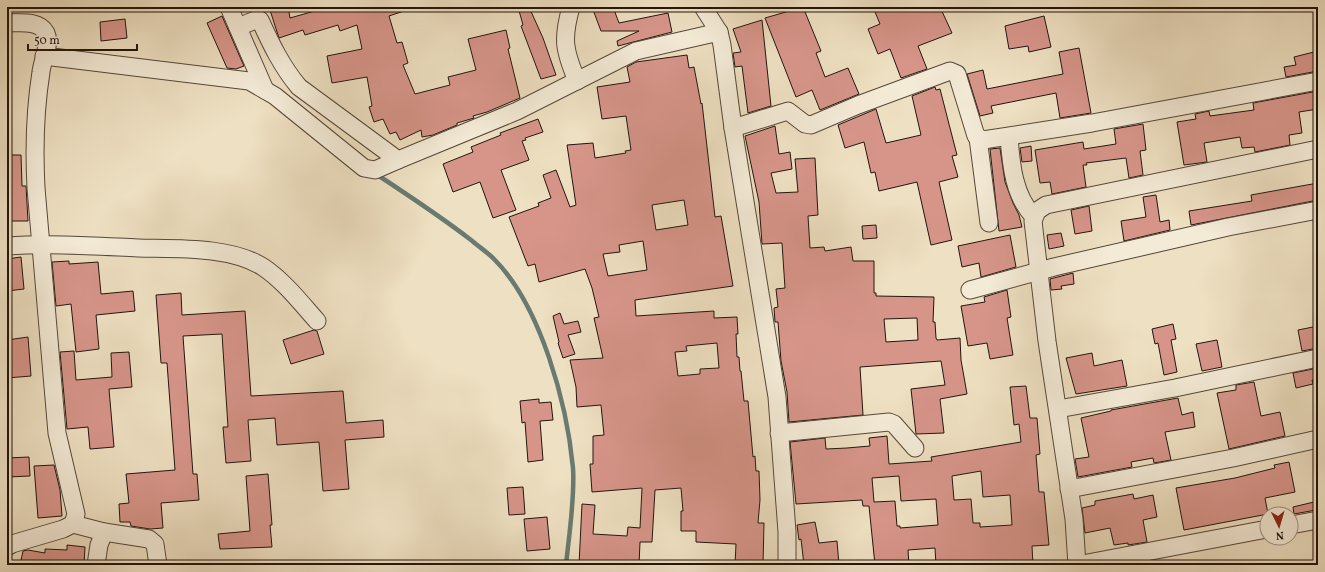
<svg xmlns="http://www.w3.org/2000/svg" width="1325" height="572" font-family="Vollkorn,serif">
<rect width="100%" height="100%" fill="#eee0c2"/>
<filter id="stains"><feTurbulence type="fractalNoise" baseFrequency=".005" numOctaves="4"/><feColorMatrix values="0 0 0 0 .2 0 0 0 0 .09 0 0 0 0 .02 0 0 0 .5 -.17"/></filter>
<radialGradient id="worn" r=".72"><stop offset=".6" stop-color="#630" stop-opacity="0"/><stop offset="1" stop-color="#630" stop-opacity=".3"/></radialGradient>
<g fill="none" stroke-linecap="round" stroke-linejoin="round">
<path stroke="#697a70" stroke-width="4.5" d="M 376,174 C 408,195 440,216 471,240 C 478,246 487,252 494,259 C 541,306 567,404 573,468 C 575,498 569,535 566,565"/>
</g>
<g fill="#d7958a" stroke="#22150d" fill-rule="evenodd">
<path d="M 269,7 L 288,7 L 290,18 L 325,8 L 326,11 L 339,7 L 409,7 L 410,9 L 389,16 L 397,43 L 402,42 L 408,63 L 403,65 L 415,94 L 450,85 L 448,77 L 476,70 L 468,39 L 506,30 L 510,48 L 508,49 L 520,98 L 487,112 L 473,116 L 474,118 L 457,123 L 457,125 L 433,135 L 422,137 L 421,130 L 400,140 L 396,132 L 390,134 L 383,119 L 374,122 L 369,107 L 372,106 L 367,77 L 332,83 L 327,56 L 362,49 L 357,25 L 340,31 L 338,25 L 305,35 L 303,30 L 279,38 Z"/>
<path d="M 518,7 L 529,7 L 543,38 L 556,75 L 541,79 L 521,26 L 523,25 Z"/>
<path d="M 592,7 L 613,7 L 619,23 L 668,13 L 672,32 L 618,46 L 617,41 L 639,31 L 601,31 Z"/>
<path d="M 803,7 L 821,51 L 816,53 L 825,77 L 848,68 L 859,94 L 820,110 L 812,90 L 796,97 L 765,18 Z"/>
<path d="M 873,7 L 940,7 L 952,33 L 918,46 L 927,69 L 901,78 L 890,49 L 878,54 L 868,29 L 880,24 Z"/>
<path d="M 222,16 L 244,66 L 236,69 L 227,68 L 207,23 Z"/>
<path d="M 1044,16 L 1051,47 L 1029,52 L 1028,46 L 1009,49 L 1005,26 Z"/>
<path d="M 125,19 L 127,38 L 101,41 L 100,22 Z"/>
<path d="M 762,20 L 771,106 L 748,113 L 742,66 L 735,67 L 733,53 L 741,52 L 733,29 Z"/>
<path d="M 1079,48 L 1091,113 L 1060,118 L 1056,93 L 991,106 L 993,113 L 980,116 L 967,74 L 983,70 L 987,89 L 1063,74 L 1059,52 Z"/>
<path d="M 1318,51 L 1318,71 L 1286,77 L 1284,67 L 1296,65 L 1294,57 Z"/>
<path d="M 687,55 L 689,68 L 694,67 L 701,104 L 702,103 L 715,217 L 721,216 L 733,286 L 635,300 L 636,316 L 714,311 L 714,318 L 737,317 L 738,334 L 736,334 L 737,357 L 739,357 L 740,371 L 741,371 L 744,401 L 748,401 L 753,457 L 755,456 L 756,471 L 759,471 L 760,500 L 758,523 L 764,523 L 763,565 L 735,565 L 736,544 L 696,542 L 696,531 L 681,531 L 681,511 L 683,511 L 681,488 L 655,490 L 652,542 L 640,542 L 639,565 L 579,565 L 582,504 L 595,505 L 593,534 L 627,536 L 628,527 L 640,528 L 642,488 L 592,492 L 590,464 L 593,464 L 593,436 L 604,435 L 601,405 L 577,407 L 576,387 L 570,360 L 603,358 L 594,318 L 599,317 L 592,288 L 585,269 L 539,282 L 535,264 L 528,266 L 509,217 L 539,206 L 538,203 L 551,198 L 543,175 L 556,170 L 570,207 L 576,205 L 567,145 L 593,143 L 595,158 L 626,153 L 625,151 L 631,150 L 626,116 L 602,119 L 597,87 L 630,82 L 627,67 L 636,62 ZM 684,200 L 688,225 L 656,230 L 652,205 ZM 643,241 L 647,270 L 608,276 L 603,254 L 620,252 L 619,245 ZM 717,343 L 719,368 L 700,369 L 700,374 L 678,376 L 675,352 L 687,351 L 686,346 Z"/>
<path d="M 935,87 L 936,90 L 940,89 L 950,128 L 957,155 L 952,156 L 958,177 L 939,182 L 952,240 L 931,245 L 917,182 L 879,191 L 875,172 L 871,173 L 864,142 L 845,148 L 838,125 L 876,109 L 886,143 L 921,135 L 912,96 Z"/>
<path d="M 1318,91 L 1318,109 L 1299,112 L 1302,133 L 1289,135 L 1290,145 L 1255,152 L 1254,147 L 1242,148 L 1240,137 L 1204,143 L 1207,162 L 1184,165 L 1177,122 L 1196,119 L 1195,114 L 1209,111 L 1210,116 L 1254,110 L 1253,103 Z"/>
<path d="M 538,119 L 543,132 L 525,138 L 526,140 L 522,141 L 529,160 L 501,170 L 516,210 L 493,218 L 480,182 L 453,192 L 443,164 L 473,152 L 471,147 L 501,135 L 500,133 Z"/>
<path d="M 1143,124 L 1146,150 L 1140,151 L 1143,175 L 1129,178 L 1126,158 L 1086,163 L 1087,165 L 1083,165 L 1086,187 L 1052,194 L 1050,182 L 1040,183 L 1035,150 L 1083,142 L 1084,149 L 1116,144 L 1114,129 Z"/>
<path d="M 775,126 L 779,154 L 790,152 L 792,169 L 771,173 L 776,193 L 798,192 L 795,159 L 815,158 L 818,215 L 808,216 L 810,248 L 824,247 L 825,251 L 851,247 L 853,261 L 874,261 L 874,293 L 876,293 L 876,296 L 934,297 L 933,322 L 935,322 L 936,338 L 937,340 L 960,338 L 961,360 L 967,394 L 940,399 L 944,433 L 916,434 L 911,389 L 945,385 L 941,361 L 860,367 L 863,415 L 789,422 L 787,392 L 781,361 L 778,322 L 775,322 L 774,308 L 778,307 L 776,289 L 785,288 L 782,243 L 762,244 L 759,202 L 745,136 ZM 917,318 L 918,340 L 886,342 L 884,319 Z"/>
<path d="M 1031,146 L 1032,161 L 1022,162 L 1020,148 Z"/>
<path d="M 1000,148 L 1005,182 L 1013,203 L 1019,215 L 1022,227 L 999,231 L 990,149 Z"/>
<path d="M 7,155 L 21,155 L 22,186 L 26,186 L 28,221 L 7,221 Z"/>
<path d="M 1318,183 L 1318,200 L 1191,225 L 1189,211 L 1252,201 L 1251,195 Z"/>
<path d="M 1156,195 L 1160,222 L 1169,220 L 1170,230 L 1124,241 L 1121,221 L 1146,217 L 1143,197 Z"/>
<path d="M 1089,206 L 1092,231 L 1075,234 L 1071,210 Z"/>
<path d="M 876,225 L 877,238 L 863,239 L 862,226 Z"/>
<path d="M 1061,233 L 1064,246 L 1049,249 L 1047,235 Z"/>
<path d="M 1010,235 L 1016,267 L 981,277 L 979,263 L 962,267 L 958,246 Z"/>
<path d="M 21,257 L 24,289 L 7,291 L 7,259 Z"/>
<path d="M 69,261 L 69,264 L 98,262 L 101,294 L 133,291 L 135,311 L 96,315 L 99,349 L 76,352 L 71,304 L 56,306 L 52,262 Z"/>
<path d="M 1073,273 L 1074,284 L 1061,286 L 1062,289 L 1051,290 L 1050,279 Z"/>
<path d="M 1007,290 L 1011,317 L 1007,318 L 1013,355 L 990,359 L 987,343 L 968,346 L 961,306 L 985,302 L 984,297 Z"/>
<path d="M 181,293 L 182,315 L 245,311 L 251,396 L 343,391 L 346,423 L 383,420 L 384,437 L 345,440 L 349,489 L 323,491 L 319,442 L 277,445 L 275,418 L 248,420 L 251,461 L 226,463 L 223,427 L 228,427 L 222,334 L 183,336 L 193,474 L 197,474 L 199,500 L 161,503 L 163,528 L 150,529 L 131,526 L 130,522 L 120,522 L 119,504 L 129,503 L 126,474 L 175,470 L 167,363 L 161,363 L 156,295 Z"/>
<path d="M 560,313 L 564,324 L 578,321 L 581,332 L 568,335 L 575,354 L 563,358 L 558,343 L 559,342 L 553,316 Z"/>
<path d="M 1173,324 L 1176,339 L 1171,340 L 1177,372 L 1164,375 L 1158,343 L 1155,344 L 1152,329 Z"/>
<path d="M 1318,326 L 1318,348 L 1302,351 L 1298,330 Z"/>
<path d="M 314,330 L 317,331 L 324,354 L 291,364 L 283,340 Z"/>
<path d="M 28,337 L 31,376 L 7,378 L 7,340 Z"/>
<path d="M 1217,340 L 1222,367 L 1202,371 L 1196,344 Z"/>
<path d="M 74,351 L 76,380 L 112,377 L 111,353 L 129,352 L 132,387 L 109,389 L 114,447 L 90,449 L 88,427 L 67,429 L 60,352 Z"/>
<path d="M 1092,353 L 1094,366 L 1122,360 L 1127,386 L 1076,394 L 1066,358 Z"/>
<path d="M 1318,368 L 1318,379 L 1312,380 L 1313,384 L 1296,388 L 1293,373 Z"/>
<path d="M 1254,382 L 1261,416 L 1280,412 L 1285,436 L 1229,449 L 1217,393 L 1236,390 L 1236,385 Z"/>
<path d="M 1026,386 L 1030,418 L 1037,418 L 1040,454 L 1036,455 L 1039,492 L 1044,492 L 1049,545 L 1032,546 L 1033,565 L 936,565 L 935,548 L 908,550 L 909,565 L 875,565 L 869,506 L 863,506 L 862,500 L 796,504 L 790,442 L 825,438 L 826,449 L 847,448 L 870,446 L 869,438 L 887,436 L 889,464 L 932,461 L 931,457 L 1021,442 L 1019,424 L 1014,425 L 1010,387 ZM 981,471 L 983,497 L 1010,495 L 1012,525 L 980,527 L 980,523 L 973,523 L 971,499 L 954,500 L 952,476 ZM 899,476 L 901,501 L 936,499 L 938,525 L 900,528 L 900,526 L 897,526 L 895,501 L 874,502 L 872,478 Z"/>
<path d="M 1178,398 L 1182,415 L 1193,412 L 1195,427 L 1165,432 L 1171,460 L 1154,463 L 1153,458 L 1131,462 L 1132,467 L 1078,477 L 1075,459 L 1089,457 L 1081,418 L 1111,411 L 1111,410 Z"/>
<path d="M 539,399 L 539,403 L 551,402 L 553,420 L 540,421 L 543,460 L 528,462 L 525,422 L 522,423 L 520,401 Z"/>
<path d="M 29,457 L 30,476 L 8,477 L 7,458 Z"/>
<path d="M 1289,462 L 1295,492 L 1265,498 L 1268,514 L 1184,530 L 1176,488 L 1235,478 L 1275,468 L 1274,465 Z"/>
<path d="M 54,465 L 60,490 L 62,516 L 38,518 L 34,466 Z"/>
<path d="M 268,474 L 272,525 L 270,525 L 272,547 L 220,549 L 218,534 L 250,531 L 246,476 Z"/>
<path d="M 523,487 L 525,514 L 509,515 L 507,488 Z"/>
<path d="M 1133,494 L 1134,499 L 1153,495 L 1157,517 L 1143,520 L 1147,542 L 1128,545 L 1128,543 L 1114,545 L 1110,528 L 1085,533 L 1082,508 L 1095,505 L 1095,501 Z"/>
<path d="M 1314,502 L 1316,510 L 1294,514 L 1293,507 Z"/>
<path d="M 547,517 L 550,549 L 527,551 L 524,519 Z"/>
<path d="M 815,522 L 819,543 L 837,541 L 839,565 L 804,565 L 801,539 L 799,540 L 797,525 Z"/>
<path d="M 67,545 L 85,547 L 84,564 L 20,565 L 23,551 L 28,550 L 45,553 L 45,549 L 67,550 Z"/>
</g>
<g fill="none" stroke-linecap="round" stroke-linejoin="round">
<defs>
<g id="minor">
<path d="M 229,7 L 265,90"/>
<path d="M 571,7 C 562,39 564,50 577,81"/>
<path d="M 703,7 L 719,32 L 722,45 L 733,128 L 777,397 L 787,532 L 787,565"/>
<path d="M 7,23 C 20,23 39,20 46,33 C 51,44 42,61 41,72 C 35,110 34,150 36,188 L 57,433 L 76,514 L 73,524 L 63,529 L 12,544 L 7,547"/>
<path d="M 238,27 L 258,19 L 260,20 C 271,44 282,67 299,87 L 398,160 L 517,111 L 636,51 L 719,32"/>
<path d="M 44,56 L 249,81 L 275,96 L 364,168 L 375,170 L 398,160"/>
<path d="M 733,128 L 788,111 L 805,124 L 811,125 L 858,105 L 950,71 L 957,74 L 976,136 L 983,140 L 1092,123 L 1318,81"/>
<path d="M 1009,137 C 1011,165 1014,196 1034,217"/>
<path d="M 978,138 L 989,223"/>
<path d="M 7,246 C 51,243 94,246 138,248 C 176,249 230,246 263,267 C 284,281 301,303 317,321"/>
<path d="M 970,290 L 1054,267 L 1228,227 L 1318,210"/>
<path d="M 1058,409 L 1175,388 L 1318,358"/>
<path d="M 779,433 L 889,422 L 894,424 L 915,448"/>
<path d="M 1069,489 L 1233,458 L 1318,439"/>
<path d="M 73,524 L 104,532 L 149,539 L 155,544 L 158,565"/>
<path d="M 1291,525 L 1318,520"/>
<path d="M 96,565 L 99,545 L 104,532"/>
<path d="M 1077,565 L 1074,519 L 1047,341 L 1033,221 L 1037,211 L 1046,205 L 1318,149"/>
<path d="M 1077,565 L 1267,529"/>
</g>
</defs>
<use href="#minor" stroke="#55483a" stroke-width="19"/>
<use href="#minor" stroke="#f4ebd7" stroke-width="17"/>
</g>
<rect width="1325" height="572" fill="none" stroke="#eee0c2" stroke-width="24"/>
<rect x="8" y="8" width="1309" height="556" fill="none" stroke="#22150d" stroke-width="2"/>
<rect x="12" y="12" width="1301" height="548" fill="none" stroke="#22150d"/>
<g transform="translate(1279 526) rotate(175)"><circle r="19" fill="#f4ebd7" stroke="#a09586"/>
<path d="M0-3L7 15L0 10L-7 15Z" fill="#8f2418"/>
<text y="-6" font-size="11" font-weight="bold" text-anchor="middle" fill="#22150d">N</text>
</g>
<path d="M28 44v6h109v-6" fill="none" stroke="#22150d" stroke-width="2"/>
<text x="34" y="44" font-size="12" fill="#22150d" stroke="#f4ebd7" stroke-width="3" paint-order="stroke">50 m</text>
<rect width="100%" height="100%" filter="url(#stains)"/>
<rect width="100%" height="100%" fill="url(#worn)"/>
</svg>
